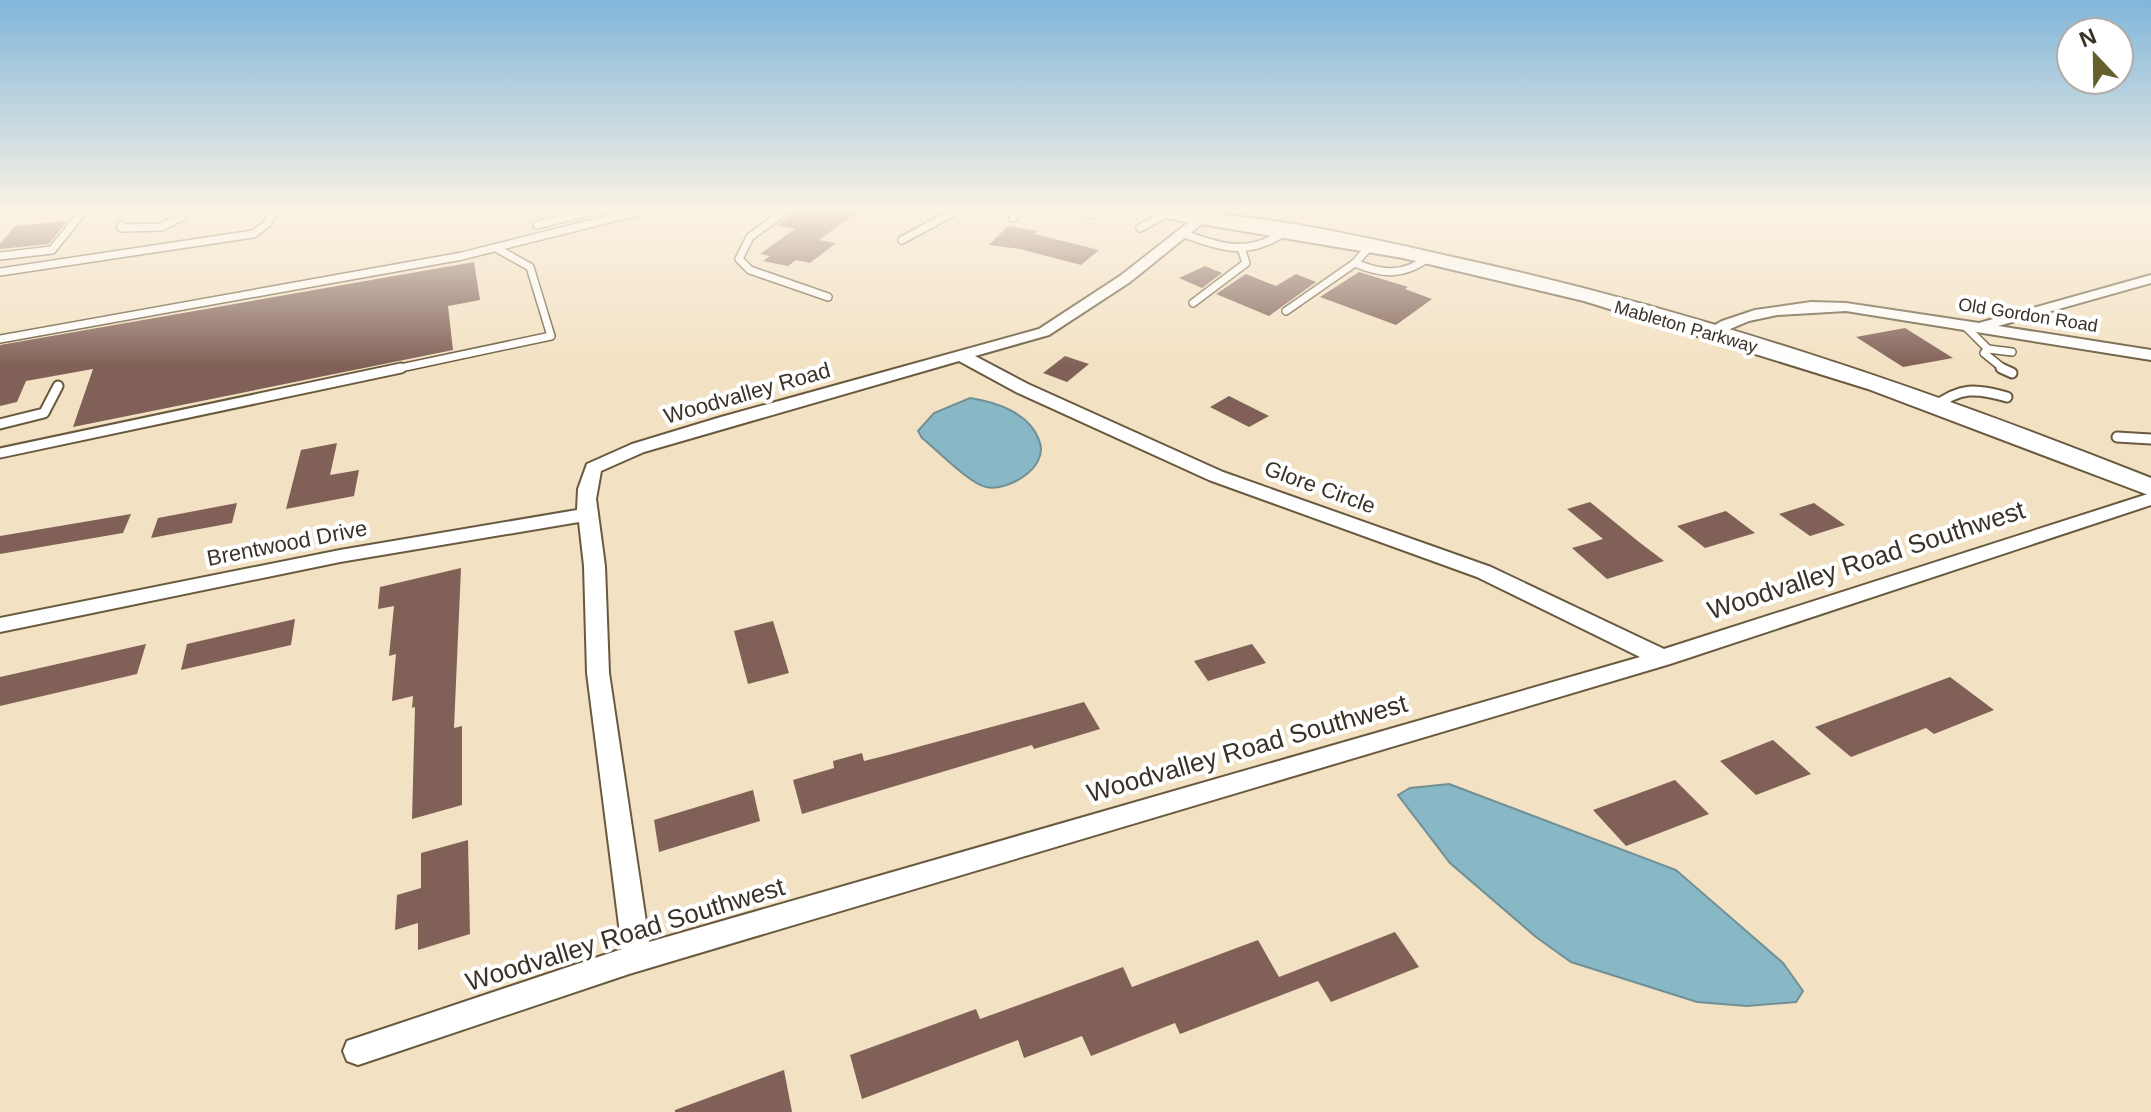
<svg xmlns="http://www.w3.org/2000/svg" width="2151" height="1112" font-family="Helvetica,sans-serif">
<rect width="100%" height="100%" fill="#f3e1c3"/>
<g fill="#88b8c6" stroke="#709096" stroke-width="2">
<path d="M 970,398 C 996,402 1031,413 1040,443 C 1048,468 1007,492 986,487 C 969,483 937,450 922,438 L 918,431 L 934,413 Z"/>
<path d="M 1449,784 L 1676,870 L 1783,963 L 1803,991 L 1796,1002 L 1747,1006 L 1697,1002 L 1571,962 L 1536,937 L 1450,863 L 1398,795 L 1410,788 Z"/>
</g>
<g fill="#816157">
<path d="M 797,211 L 858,211 L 819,240 L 836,243 L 810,263 L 796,260 L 788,266 L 763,261 L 770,256 L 760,254 L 795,229 L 777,225 Z"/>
<path d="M 67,221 L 49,244 L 0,249 L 0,244 L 15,226 Z"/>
<path d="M 1008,226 L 1037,231 L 1034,234 L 1099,250 L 1081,265 L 1020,249 L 989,245 Z"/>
<path d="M 474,262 L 480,300 L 448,306 L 453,350 L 73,427 L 93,369 L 26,381 L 17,402 L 0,406 L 0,345 Z"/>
<path d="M 1205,266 L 1222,273 L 1202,288 L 1179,278 Z"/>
<path d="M 1359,272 L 1408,287 L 1405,289 L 1432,299 L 1396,325 L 1320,297 Z"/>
<path d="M 1246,274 L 1276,286 L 1296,274 L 1316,282 L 1269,316 L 1216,294 Z"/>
<path d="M 1905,328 L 1953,358 L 1903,367 L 1856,337 Z"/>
<path d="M 1065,356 L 1089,364 L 1067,382 L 1043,373 Z"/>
<path d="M 1229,396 L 1269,416 L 1249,427 L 1210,407 Z"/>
<path d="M 337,443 L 330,475 L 359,470 L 354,496 L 286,509 L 301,450 Z"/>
<path d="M 1590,502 L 1639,542 L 1664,561 L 1607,579 L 1572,548 L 1603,539 L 1567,509 Z"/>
<path d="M 237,503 L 232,523 L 151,538 L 158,518 Z"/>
<path d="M 1814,503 L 1845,525 L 1810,536 L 1779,514 Z"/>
<path d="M 1726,511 L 1755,533 L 1705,548 L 1677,526 Z"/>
<path d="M 131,514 L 123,533 L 0,554 L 0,536 Z"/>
<path d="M 461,568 L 454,728 L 462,726 L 462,805 L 412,819 L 415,707 L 412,708 L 413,696 L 392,701 L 396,654 L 389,656 L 394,606 L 378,609 L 380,587 Z"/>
<path d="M 295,619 L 291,645 L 181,670 L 187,644 Z"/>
<path d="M 773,621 L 789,673 L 748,684 L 734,631 Z"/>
<path d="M 146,644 L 137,674 L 0,706 L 0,677 Z"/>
<path d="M 1252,644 L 1266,663 L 1208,681 L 1194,661 Z"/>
<path d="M 1950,677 L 1994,710 L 1934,734 L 1926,728 L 1851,757 L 1815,727 Z"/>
<path d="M 1084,702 L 1100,729 L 1034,749 L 1032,745 L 802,814 L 793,780 L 834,768 L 833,761 L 862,753 L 864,761 L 888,755 Z"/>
<path d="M 1773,740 L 1811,774 L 1756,795 L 1720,761 Z"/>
<path d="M 1675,780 L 1709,814 L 1626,846 L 1593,810 Z"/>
<path d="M 753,790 L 760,821 L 659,852 L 654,820 Z"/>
<path d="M 468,840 L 470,934 L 418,950 L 418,923 L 395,930 L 397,895 L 421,888 L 421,853 Z"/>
<path d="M 1395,932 L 1419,967 L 1331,1002 L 1318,981 L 1180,1034 L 1175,1023 L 1091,1056 L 1082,1036 L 1024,1058 L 1018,1040 L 862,1099 L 850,1055 L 976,1009 L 980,1019 L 1123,967 L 1132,987 L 1258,940 L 1279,977 Z"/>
<path d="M 784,1070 L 792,1112 L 675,1112 L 675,1110 Z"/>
</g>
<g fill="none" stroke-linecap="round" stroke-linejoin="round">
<defs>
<g id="lane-far1">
<path d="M 785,211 L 750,237 L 739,259 L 750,270 L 828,297"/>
<path d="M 1091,215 L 1095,211"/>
<path d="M 1013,218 L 1019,211"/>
<path d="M 121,225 L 121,228 L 161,227 L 182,217"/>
<path d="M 537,225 L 593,211"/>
<path d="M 1140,228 L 1168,213"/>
<path d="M 1185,234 C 1223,249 1251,256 1286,231"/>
<path d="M 902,240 L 956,211"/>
<path d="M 1370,246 L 1355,263 C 1383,275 1403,276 1428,258"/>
<path d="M 0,256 L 52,250 L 82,213"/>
<path d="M 0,272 L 253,234 L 267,224 L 274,211"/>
<path d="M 1193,303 L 1246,263 L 1242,251"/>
<path d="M 1286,311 L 1355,263"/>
<path d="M 1964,325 L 1988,349"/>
<path d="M 0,339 L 462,256 L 641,211"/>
<path d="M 391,370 L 551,336 L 530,267 L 496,248"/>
<path d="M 2005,370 L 1984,353 L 1988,349 L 2012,352"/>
</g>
<g id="lane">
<path d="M 2001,368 L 2012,373"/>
<path d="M 1934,407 C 1960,387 1976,388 2007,397"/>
<path d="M 0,424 L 44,413 L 58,386"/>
<path d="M 2117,437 L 2151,439"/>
<path d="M 0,453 L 401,368"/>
</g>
<g id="street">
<path d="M 1203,211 L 1218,211 L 1130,282 L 1049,335 L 975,356 L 1028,384 L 1223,472 L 1491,567 L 1664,649 L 2151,493 L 2151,505 L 1670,664 L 629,974 L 358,1065 L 347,1061 L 343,1051 L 347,1041 L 622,949 L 587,673 L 584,566 L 579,522 L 340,562 L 0,632 L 0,618 L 340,550 L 577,510 L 578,489 L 587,464 L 632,444 L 721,417 L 1039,329 L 1120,276 ZM 959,361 L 1016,392 L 1209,480 L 1477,577 L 1640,657 L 649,942 L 609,673 L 605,566 L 596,499 L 601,471 L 644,452 Z"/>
<path d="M 2151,275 L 2151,283 L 1998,326 L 2151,350 L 2151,360 L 1846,311 L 1777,315 L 1749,321 L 1711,337 L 1703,332 L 1722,321 L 1755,310 L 1811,302 L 1846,303 L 1979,323 Z"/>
</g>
<path id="secondary" d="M 1149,211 C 1249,211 1351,234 1448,256 C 1689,308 1922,387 2151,478 L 2151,496 L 1868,389 L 1584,301 L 1403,258 L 1159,217 Z"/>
</defs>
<use href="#lane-far1" stroke="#695a3f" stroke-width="10"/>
<use href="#lane" stroke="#695a3f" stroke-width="13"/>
<use href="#street" stroke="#695a3f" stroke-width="4"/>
<use href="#secondary" stroke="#695a3f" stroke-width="4"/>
<use href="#lane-far1" stroke="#fff" stroke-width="7"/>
<use href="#lane" stroke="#fff" stroke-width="9"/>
<use href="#street" fill="#fff" fill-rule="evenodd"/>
<use href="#secondary" fill="#fff" fill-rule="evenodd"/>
</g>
<linearGradient id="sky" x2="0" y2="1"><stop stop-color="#81b6da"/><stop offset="0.57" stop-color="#faf2e4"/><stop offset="1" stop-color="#faf2e4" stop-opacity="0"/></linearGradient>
<rect width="2151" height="367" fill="url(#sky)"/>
<g text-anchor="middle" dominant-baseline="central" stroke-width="8" stroke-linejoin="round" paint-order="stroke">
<g font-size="18" fill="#393227" stroke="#fff">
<text transform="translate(2028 315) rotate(9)">Old Gordon Road</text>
<text transform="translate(1686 327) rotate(16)">Mableton Parkway</text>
</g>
<g font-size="22" fill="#393227" stroke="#fff">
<text transform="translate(747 393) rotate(-16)">Woodvalley Road</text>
<text transform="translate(1320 487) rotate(20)">Glore Circle</text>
<text transform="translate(287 543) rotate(-11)">Brentwood Drive</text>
</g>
<g font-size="26" fill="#393227" stroke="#fff">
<text transform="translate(1866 560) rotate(-18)">Woodvalley Road Southwest</text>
<text transform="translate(1247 748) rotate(-16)">Woodvalley Road Southwest</text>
<text transform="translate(625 934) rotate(-17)">Woodvalley Road Southwest</text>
</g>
</g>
<g transform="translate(2095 56) rotate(338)"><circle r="38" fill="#ffffff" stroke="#b0ada9" stroke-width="2"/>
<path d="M0-6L14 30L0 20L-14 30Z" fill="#66602d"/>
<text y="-12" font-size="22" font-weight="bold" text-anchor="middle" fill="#393227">N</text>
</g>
</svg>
